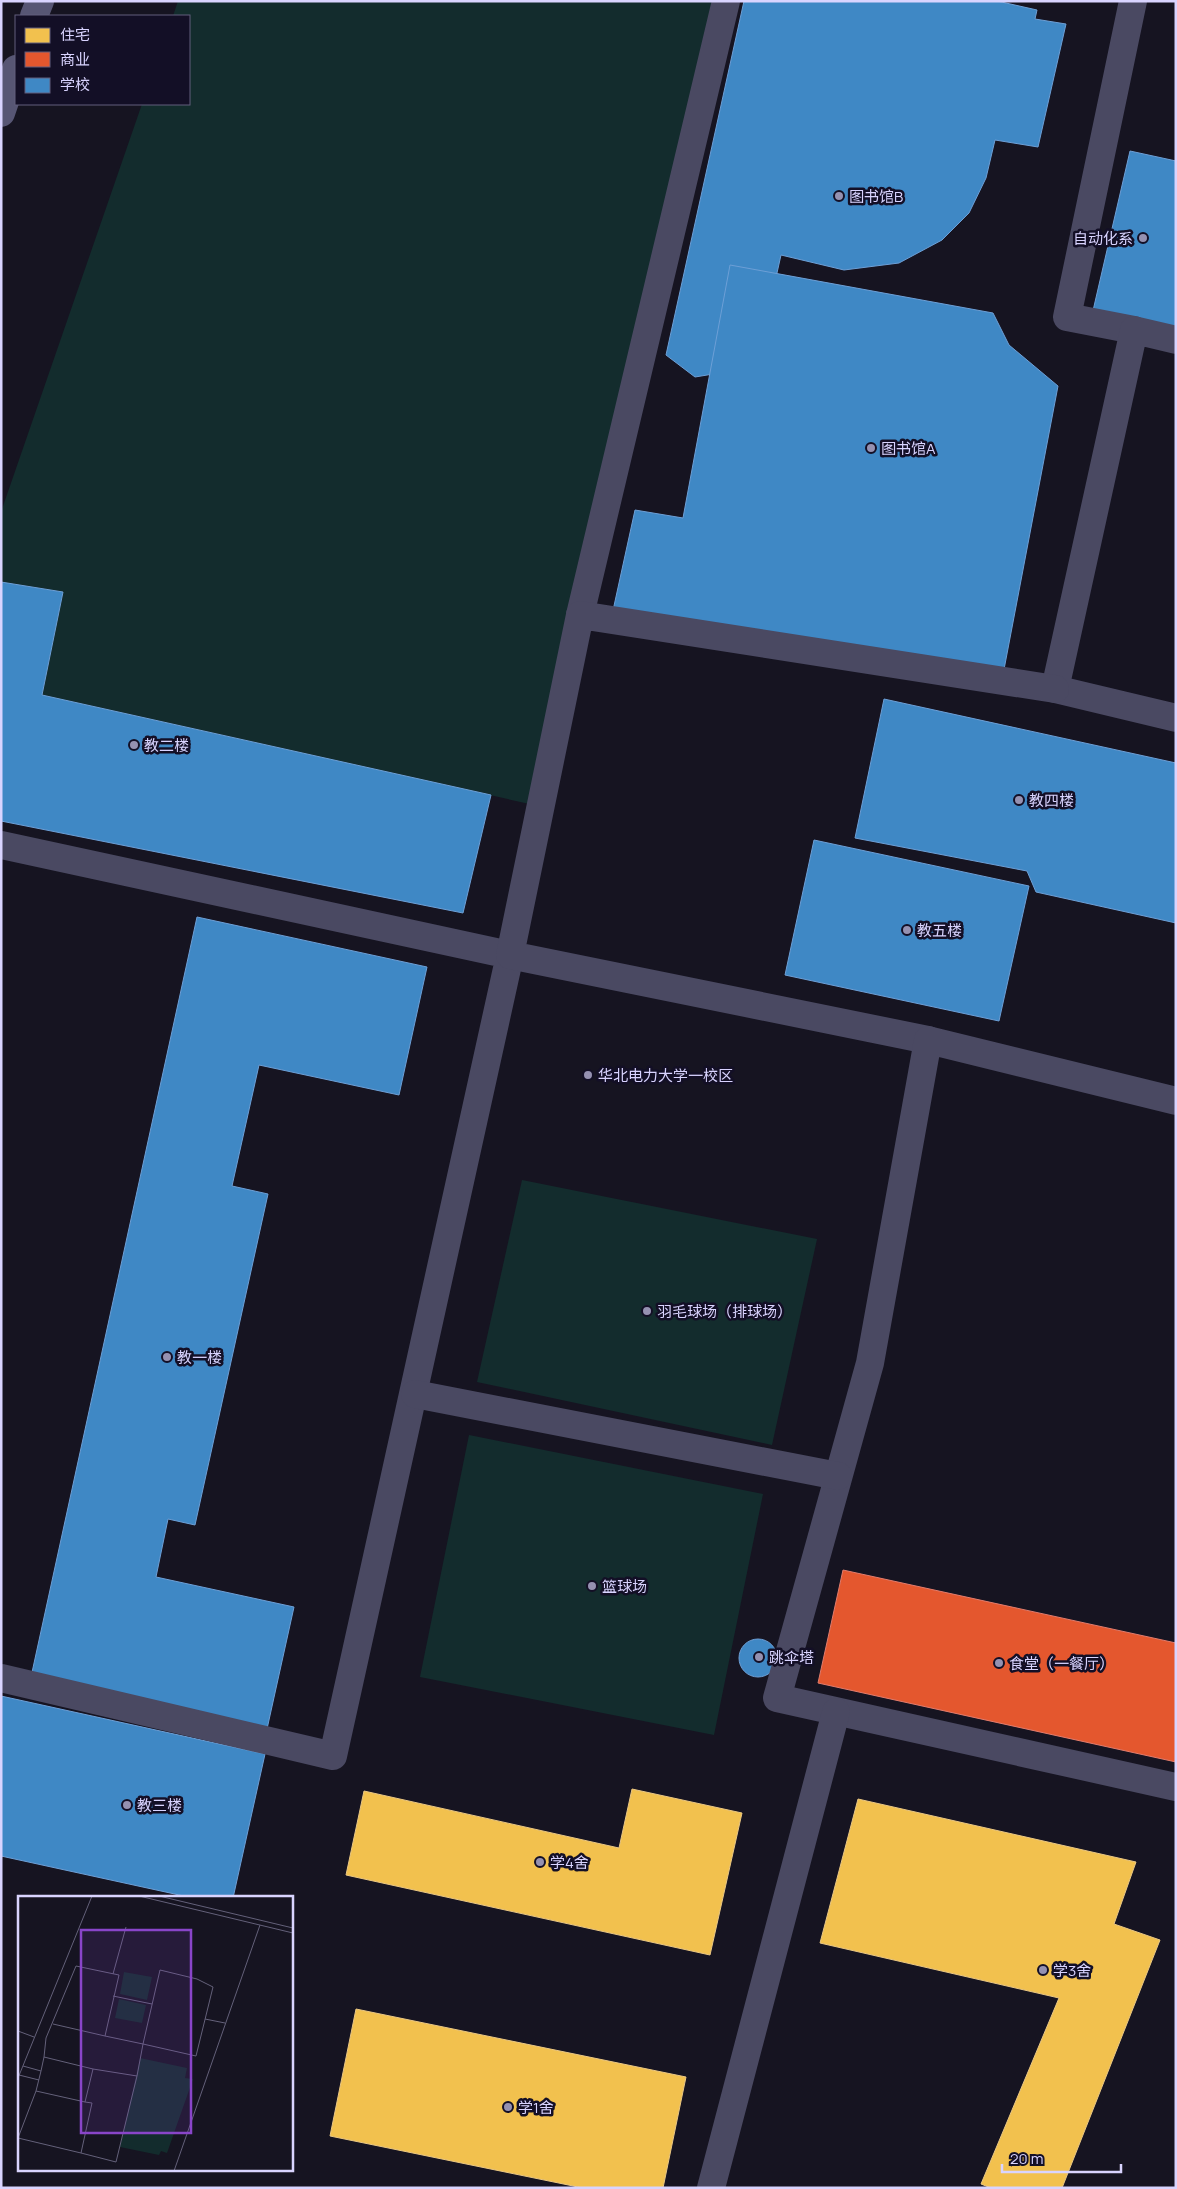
<svg xmlns="http://www.w3.org/2000/svg" width="1177" height="2189" font-family="Manrope,'Noto Sans SC',sans-serif">
<rect width="100%" height="100%" fill="#161421"/>
<g fill="#132c2d">
<path d="M 178,1 L 731,1 L 543,807 L 42,695 L 63,592 L 1,582 L 1,512 L 142,104 L 189,104 L 189,16 L 173,16 Z"/>
<path d="M 522,1180 L 817,1239 L 772,1445 L 477,1382 Z"/>
<path d="M 469,1435 L 763,1494 L 714,1735 L 420,1677 Z"/>
</g>
<g fill="#f2c14e" stroke="#eac783">
<path d="M 632,1789 L 742,1813 L 710,1955 L 346,1875 L 364,1791 L 619,1848 Z"/>
<path d="M 858,1799 L 1136,1862 L 1114,1924 L 1160,1940 L 1062,2188 L 991,2188 L 981,2184 L 1059,1998 L 820,1943 Z"/>
<path d="M 356,2009 L 686,2077 L 663,2188 L 583,2188 L 330,2136 Z"/>
</g>
<path fill="#e4572e" stroke="#e17c6d" d="M 843,1570 L 1176,1643 L 1176,1762 L 818,1683 Z"/>
<g fill="#3f88c5" stroke="#6d9fd6">
<path d="M 744,1 L 997,1 L 1037,10 L 1035,19 L 1066,24 L 1038,147 L 995,140 L 986,178 L 969,213 L 942,240 L 899,263 L 844,270 L 781,255 L 756,367 L 695,377 L 666,355 Z"/>
<path d="M 1130,151 L 1176,161 L 1176,333 L 1092,315 Z"/>
<path d="M 730,265 L 993,313 L 1009,345 L 1058,386 L 1002,680 L 612,615 L 635,510 L 683,518 Z"/>
<path d="M 1,582 L 63,592 L 42,695 L 491,795 L 463,913 L 1,821 Z"/>
<path d="M 884,699 L 1176,763 L 1176,923 L 1036,892 L 1027,871 L 855,838 Z"/>
<path d="M 814,840 L 1029,886 L 999,1021 L 785,975 Z"/>
<path d="M 197,917 L 427,967 L 399,1095 L 259,1065 L 232,1186 L 268,1194 L 195,1525 L 168,1519 L 156,1577 L 294,1607 L 267,1729 L 31,1677 Z"/>
<circle cx="758" cy="1658" r="19"/>
<path d="M 1,1696 L 265,1754 L 233,1898 L 193,1898 L 1,1856 Z"/>
</g>
<g fill="none" stroke-linecap="round" stroke-linejoin="round">
<g stroke="#4a4962" stroke-width="28">
<path d="M 1133,1 L 1067,317 L 1134,330"/>
<path d="M 1176,340 L 1134,330 L 1055,689 L 1176,718"/>
<path d="M 580,615 L 726,1"/>
<path d="M 1,845 L 510,955 L 333,1756 L 1,1678"/>
<path d="M 928,1040 L 510,955 L 580,615 L 1055,689"/>
<path d="M 1176,1101 L 928,1040 L 870,1363 L 777,1698 L 1176,1787"/>
<path d="M 415,1394 L 838,1476"/>
<path d="M 711,2188 L 836,1712"/>
</g>
<g stroke="#575674" stroke-width="28">
<path d="M 34,16 L 40,1"/>
<path d="M 1,113 L 16,69"/>
</g>
</g>
<g fill="#9591b1" stroke="#130f26" stroke-width="2">
<circle cx="839" cy="196" r="5"/>
<circle cx="1143" cy="238" r="5"/>
<circle cx="871" cy="448" r="5"/>
<circle cx="134" cy="745" r="5"/>
<circle cx="1019" cy="800" r="5"/>
<circle cx="907" cy="930" r="5"/>
<circle cx="588" cy="1075" r="5"/>
<circle cx="647" cy="1311" r="5"/>
<circle cx="167" cy="1357" r="5"/>
<circle cx="592" cy="1586" r="5"/>
<circle cx="759" cy="1657" r="5"/>
<circle cx="999" cy="1663" r="5"/>
<circle cx="127" cy="1805" r="5"/>
<circle cx="540" cy="1862" r="5"/>
<circle cx="1043" cy="1970" r="5"/>
<circle cx="508" cy="2107" r="5"/>
</g>
<g text-anchor="middle" dominant-baseline="central" stroke-width="5" stroke-linejoin="round" paint-order="stroke">
<g font-size="15" fill="#d9d4ff" stroke="#130f26" text-anchor="start">
<text x="849" y="196">图书馆B</text>
<text x="1133" y="238" text-anchor="end">自动化系</text>
<text x="881" y="448">图书馆A</text>
<text x="144" y="745">教二楼</text>
<text x="1029" y="800">教四楼</text>
<text x="917" y="930">教五楼</text>
<text x="598" y="1075">华北电力大学一校区</text>
<text x="657" y="1311">羽毛球场（排球场）</text>
<text x="177" y="1357">教一楼</text>
<text x="602" y="1586">篮球场</text>
<text x="769" y="1657">跳伞塔</text>
<text x="1009" y="1663">食堂（一餐厅）</text>
<text x="137" y="1805">教三楼</text>
<text x="550" y="1862">学4舍</text>
<text x="1053" y="1970">学3舍</text>
<text x="518" y="2107">学1舍</text>
</g>
</g>
<g transform="translate(18 1896)">
<rect width="275" height="275" fill="#161421"/>
<path d="M 106,76 L 134,81 L 129,104 L 102,98 ZM 101,103 L 128,109 L 124,127 L 97,122 ZM 122,162 L 169,172 L 167,182 L 175,183 L 149,257 L 143,255 L 141,259 L 102,251 Z" fill="#132c2d"/>
<path fill="none" stroke="#64617a" stroke-width="1" d="M 121,0 L 275,37M 141,0 L 275,32M 142,74 L 179,83 L 195,91 L 178,160 L 125,148 ZM 95,78 L 108,31M 95,100 L 134,108M 187,123 L 207,127M 0,135 L 16,141M 26,161 L 28,142 L 58,70 L 101,79 L 87,140 L 35,128M 5,170 L 23,175 L 26,161 L 75,173 L 67,206 L 18,195 L 23,175M 75,173 L 119,180 L 125,148 L 87,140M 1,179 L 21,184M 0,182 L 74,0M 0,242 L 63,257 L 74,207 L 67,206M 0,242 L 18,195M 63,257 L 98,266 L 119,180M 156,275 L 242,29"/>
<path fill="#8945c9" fill-opacity="0.15" stroke="#8945c9" stroke-width="2.5" d="M 63,34 L 173,34 L 173,237 L 63,237 Z"/>
<rect width="275" height="275" fill="none" stroke="#d9d4ff" stroke-width="2.5"/>
</g>
<rect width="1177" height="2189" fill="none" stroke="#d9d4ff" stroke-width="5"/>
<rect x="15" y="15" width="175" height="90" fill="#130f26" stroke="#625e7d"/>
<rect x="25" y="28" width="25" height="15" fill="#f2c14e" stroke="#625e7d"/>
<text x="60" y="40" font-size="15" fill="#d9d4ff">住宅</text>
<rect x="25" y="52" width="25" height="15" fill="#e4572e" stroke="#625e7d"/>
<text x="60" y="65" font-size="15" fill="#d9d4ff">商业</text>
<rect x="25" y="78" width="25" height="15" fill="#3f88c5" stroke="#625e7d"/>
<text x="60" y="90" font-size="15" fill="#d9d4ff">学校</text>
<path d="M1002 2164v8h119v-8" fill="none" stroke="#d9d4ff" stroke-width="2.5"/>
<text x="1010" y="2164" font-size="15" fill="#d9d4ff" stroke="#130f26" stroke-width="4" paint-order="stroke">20 m</text>
</svg>
